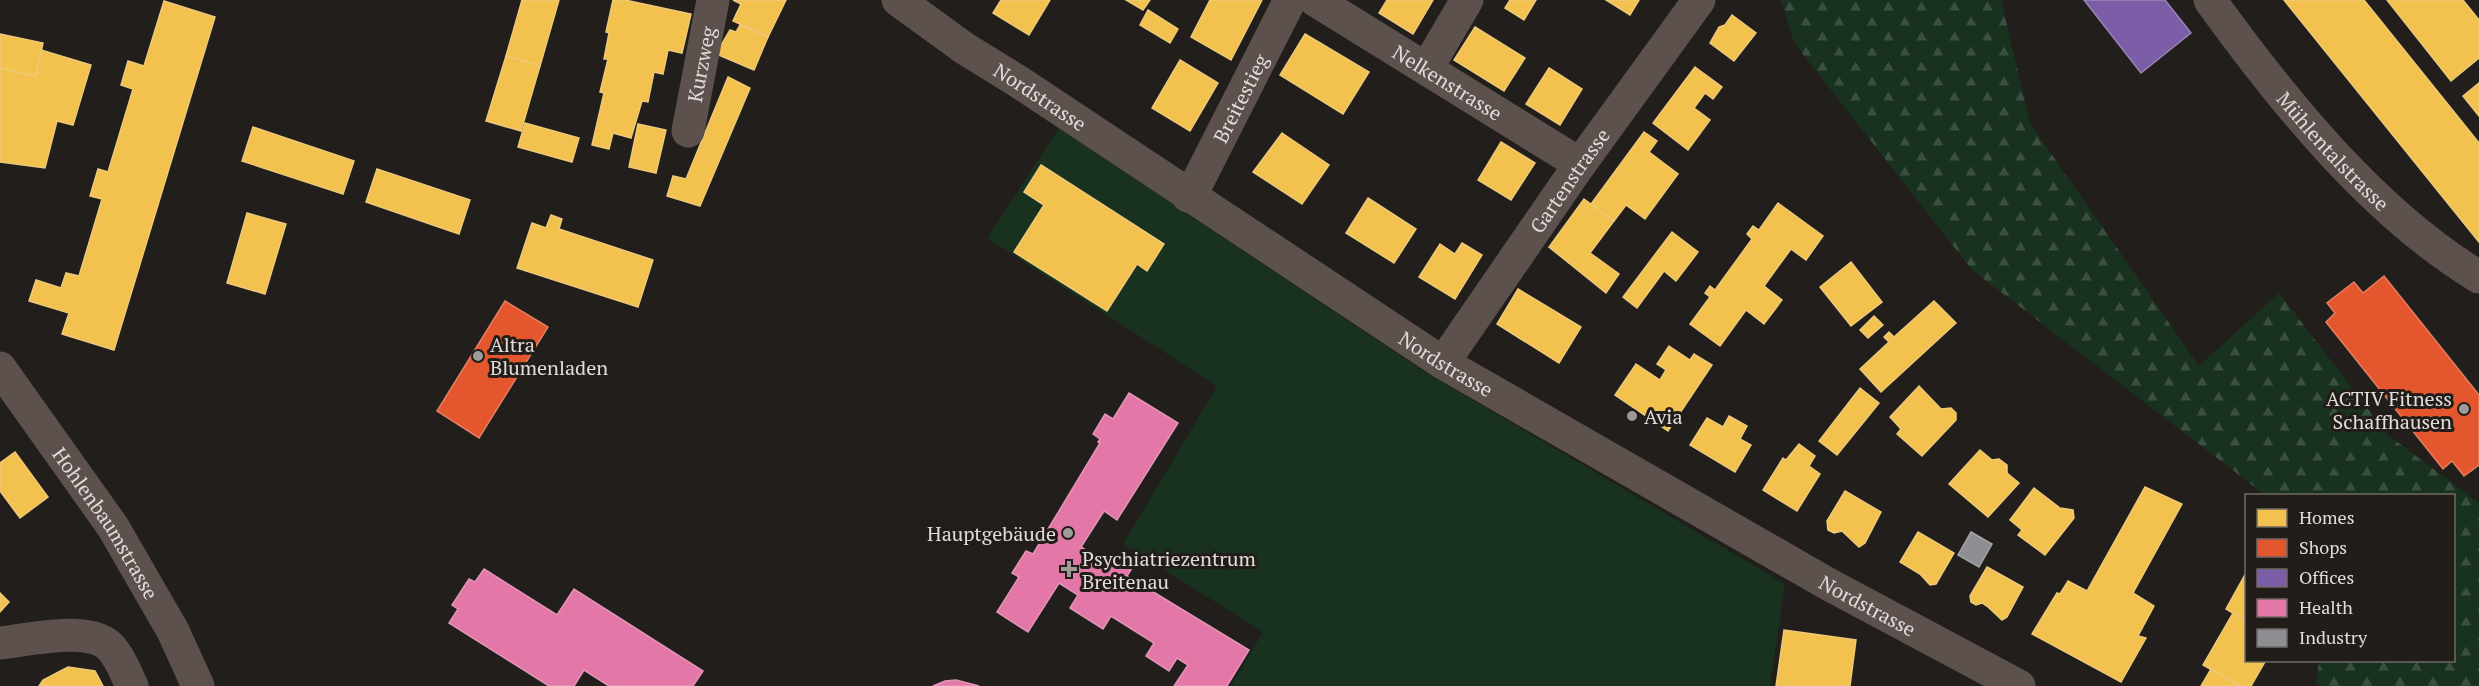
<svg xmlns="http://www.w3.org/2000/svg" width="2479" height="686" font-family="'PT Serif',serif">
<defs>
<pattern id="forest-firs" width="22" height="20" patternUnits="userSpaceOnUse" patternTransform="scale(1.5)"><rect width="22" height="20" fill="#193220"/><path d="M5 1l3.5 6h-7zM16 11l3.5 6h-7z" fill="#3a4f40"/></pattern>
</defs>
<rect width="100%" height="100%" fill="#211e1b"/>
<path fill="#193220" d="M 1059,128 L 1420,369 L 1785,584 L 1770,686 L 1231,686 L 1263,632 L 1123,544 L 1217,386 L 987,238 Z"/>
<path fill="url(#forest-firs)" d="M 1781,0 L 2001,0 L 2030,123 L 2199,366 L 2279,293 L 2388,435 L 2479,503 L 2479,686 L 2321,686 L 2316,683 L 2319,661 L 2454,660 L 2454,496 L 2265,495 L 1972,270 L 1795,44 Z"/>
<g fill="#f2c14e" stroke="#edc978" stroke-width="1.5">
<path d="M 522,0 L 559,0 L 540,66 L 506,56 Z"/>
<path d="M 613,0 L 625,0 L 691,14 L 682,53 L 668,50 L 663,74 L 654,72 L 648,102 L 642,101 L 631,138 L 613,133 L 609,149 L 592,145 L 604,93 L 600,92 L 608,59 L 604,59 L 609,33 L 606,32 Z"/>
<path d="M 733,0 L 786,0 L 768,37 L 733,21 L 741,4 Z"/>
<path d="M 1001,0 L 1050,0 L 1029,35 L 993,13 Z"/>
<path d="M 1126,0 L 1150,0 L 1143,10 Z"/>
<path d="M 1210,0 L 1262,0 L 1231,60 L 1191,37 Z"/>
<path d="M 1387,0 L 1433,0 L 1413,34 L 1379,13 Z"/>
<path d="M 1510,0 L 1536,0 L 1524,20 L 1505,8 Z"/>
<path d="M 1606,0 L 1639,0 L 1630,15 Z"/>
<path d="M 2284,0 L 2364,0 L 2479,143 L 2479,242 Z"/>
<path d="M 2387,0 L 2463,0 L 2479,20 L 2479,58 L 2451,81 Z"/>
<path d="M 164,1 L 215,17 L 114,350 L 62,334 L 69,313 L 29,301 L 36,280 L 61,288 L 66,273 L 79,276 L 102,199 L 90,196 L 98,169 L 108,172 L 133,89 L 121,85 L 128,61 L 144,66 Z"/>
<path d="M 1148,10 L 1178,29 L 1170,43 L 1140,25 Z"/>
<path d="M 1732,15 L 1756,33 L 1734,61 L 1710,43 L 1719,27 L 1725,25 Z"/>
<path d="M 740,25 L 768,37 L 754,70 L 716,54 L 730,30 L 736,32 Z"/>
<path d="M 1475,27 L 1525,58 L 1504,91 L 1454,60 Z"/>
<path d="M 0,34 L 43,43 L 36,76 L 0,68 Z"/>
<path d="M 1305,34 L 1369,72 L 1343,114 L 1280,75 Z"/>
<path d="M 41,50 L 91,65 L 73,125 L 57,121 L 45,168 L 0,162 L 0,68 L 36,76 Z"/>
<path d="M 506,56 L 540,66 L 521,131 L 486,121 Z"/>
<path d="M 1180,60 L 1218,83 L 1190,131 L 1152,108 Z"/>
<path d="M 1695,67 L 1722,87 L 1713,99 L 1705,93 L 1694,108 L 1710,120 L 1688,150 L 1653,123 Z"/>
<path d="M 1549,68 L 1582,89 L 1560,125 L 1526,104 Z"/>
<path d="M 728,77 L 750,88 L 700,206 L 667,196 L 673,176 L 686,179 Z"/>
<path d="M 2479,83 L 2479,116 L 2463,96 Z"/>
<path d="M 525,123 L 579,138 L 572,162 L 518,147 Z"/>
<path d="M 638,124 L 666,130 L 656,173 L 629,167 Z"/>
<path d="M 253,127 L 354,161 L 343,194 L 242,161 Z"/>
<path d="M 1644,132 L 1657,141 L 1649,152 L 1678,174 L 1645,219 L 1626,205 L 1614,221 L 1591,204 Z"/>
<path d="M 1282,133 L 1329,165 L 1302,204 L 1253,172 Z"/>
<path d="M 1501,142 L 1535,163 L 1511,200 L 1478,180 Z"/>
<path d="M 1041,165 L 1164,244 L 1147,271 L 1137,264 L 1107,311 L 1014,252 L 1044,205 L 1024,192 Z"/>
<path d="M 377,169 L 470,200 L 459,234 L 366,202 Z"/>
<path d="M 1368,198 L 1416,229 L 1394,263 L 1346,233 Z"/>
<path d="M 1584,199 L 1614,221 L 1590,253 L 1619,274 L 1606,293 L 1549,247 Z"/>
<path d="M 1778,203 L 1823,236 L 1806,260 L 1791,249 L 1764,286 L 1782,300 L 1764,324 L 1746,310 L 1720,346 L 1690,324 L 1710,297 L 1705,293 L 1710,286 L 1715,290 L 1752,239 L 1747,234 L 1753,226 L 1759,230 Z"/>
<path d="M 247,213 L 286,224 L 265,294 L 227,283 Z"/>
<path d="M 551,215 L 562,219 L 559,229 L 653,260 L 638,307 L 517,268 L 532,223 L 546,228 Z"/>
<path d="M 1672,232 L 1698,252 L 1676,281 L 1664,271 L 1637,308 L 1623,297 Z"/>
<path d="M 1462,243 L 1482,255 L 1455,299 L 1419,277 L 1440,244 L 1455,254 Z"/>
<path d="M 1851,262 L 1882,302 L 1851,326 L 1820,287 Z"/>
<path d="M 1518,289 L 1581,327 L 1559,363 L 1497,324 Z"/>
<path d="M 1934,301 L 1956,323 L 1881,392 L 1860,369 L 1889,342 L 1884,337 L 1889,332 L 1894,337 Z"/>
<path d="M 1874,316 L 1883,325 L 1868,338 L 1860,330 Z"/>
<path d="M 1669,346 L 1690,360 L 1694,354 L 1712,365 L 1668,431 L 1615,395 L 1636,364 L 1660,380 L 1666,370 L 1657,364 Z"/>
<path d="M 1919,386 L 1941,409 L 1951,408 L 1956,413 L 1956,420 L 1922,456 L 1897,434 L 1901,429 L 1890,417 Z"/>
<path d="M 1860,388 L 1879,403 L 1837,455 L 1819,441 Z"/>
<path d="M 1729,416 L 1747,426 L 1740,439 L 1751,445 L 1735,472 L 1690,445 L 1707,418 L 1723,427 Z"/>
<path d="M 1799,444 L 1815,456 L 1809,466 L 1820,474 L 1797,511 L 1763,490 L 1783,458 L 1786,460 Z"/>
<path d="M 1980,450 L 1992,460 L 1999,459 L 2007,465 L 2007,473 L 2019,483 L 1988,517 L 1949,484 Z"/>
<path d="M 15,452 L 48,497 L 20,518 L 0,491 L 0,463 Z"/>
<path d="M 2145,487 L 2182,504 L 2133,593 L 2154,606 L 2138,636 L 2146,638 L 2121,682 L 2032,634 L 2057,593 L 2060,594 L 2068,581 L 2087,591 Z"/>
<path d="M 2034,488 L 2060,508 L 2073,510 L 2074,518 L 2045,555 L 2018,535 L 2022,530 L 2010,520 Z"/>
<path d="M 1845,491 L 1881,512 L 1865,543 L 1859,547 L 1842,531 L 1834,533 L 1828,530 L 1827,521 Z"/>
<path d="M 1918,532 L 1954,553 L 1936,584 L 1930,585 L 1920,574 L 1900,562 Z"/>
<path d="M 1987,567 L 2023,587 L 2007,617 L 2002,620 L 1988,607 L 1982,603 L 1976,605 L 1971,602 L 1970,596 Z"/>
<path d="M 2246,573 L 2246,621 L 2226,609 Z"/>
<path d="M 0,593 L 9,602 L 0,612 Z"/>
<path d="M 2233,613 L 2246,621 L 2246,660 L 2266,660 L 2251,686 L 2240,686 L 2203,665 Z"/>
<path d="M 1784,630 L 1856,640 L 1850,686 L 1776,686 Z"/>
<path d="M 68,667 L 95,671 L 103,686 L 39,686 L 43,680 Z"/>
<path d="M 2211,669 L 2240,686 L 2201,686 Z"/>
</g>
<g fill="#e4572e" stroke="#e37f62" stroke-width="1.5">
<path d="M 2384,276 L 2479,395 L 2479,465 L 2464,476 L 2452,461 L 2443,469 L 2326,322 L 2335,313 L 2327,303 L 2354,282 L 2363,293 Z"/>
<path d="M 505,301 L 548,327 L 479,438 L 437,411 Z"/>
</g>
<path fill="#7b5ea7" stroke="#9a84b6" stroke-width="1.5" d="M 2084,0 L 2165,0 L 2191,33 L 2141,73 Z"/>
<g fill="#e377a8" stroke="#e295b7" stroke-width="1.5">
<path d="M 1129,393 L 1178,423 L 1117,520 L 1104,511 L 1081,547 L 1105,562 L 1110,554 L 1132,568 L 1127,576 L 1249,650 L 1227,686 L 1174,686 L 1188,665 L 1177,658 L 1169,671 L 1146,656 L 1154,643 L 1111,616 L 1103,629 L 1070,608 L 1078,595 L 1059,583 L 1028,632 L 997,612 L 1019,577 L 1012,573 L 1026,551 L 1033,554 L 1100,443 L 1098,442 L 1100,439 L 1093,434 L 1105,414 L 1113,419 Z"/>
<path d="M 484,569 L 557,615 L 574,589 L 703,671 L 693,686 L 609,686 L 584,670 L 574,686 L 549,686 L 449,623 L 458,609 L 452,605 L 469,579 L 475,582 Z"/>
<path d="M 956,680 L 979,686 L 933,686 L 945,681 Z"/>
</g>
<path fill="#8d8d92" stroke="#a6a5a8" stroke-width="1.5" d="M 1971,532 L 1992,544 L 1979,567 L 1958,555 Z"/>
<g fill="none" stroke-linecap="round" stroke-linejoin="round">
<g stroke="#5d514e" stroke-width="33">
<path id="s1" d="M 898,0 L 964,48 L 1019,82 L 1443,363 L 1828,584 L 2019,686"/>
<path id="s2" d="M 1315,0 L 1580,164"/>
<path id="s3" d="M 2210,0 C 2282,100 2373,213 2479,277"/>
<path d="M 1427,68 L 1467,0"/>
<path id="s4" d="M 688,131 L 713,0"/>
<path id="s5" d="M 1188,196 L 1198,181 L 1290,0"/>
<path id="s6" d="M 1443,363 L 1580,164 L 1699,0"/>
<path id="s7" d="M 0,368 L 113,527 L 173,631 L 198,686"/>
<path d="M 0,643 C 29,640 93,624 112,649 C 121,659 126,674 132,686"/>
</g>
</g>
<g fill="#9e9a97" stroke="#231d19" stroke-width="2">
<circle cx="478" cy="356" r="6"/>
<circle cx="2464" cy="409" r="6"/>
<circle cx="1632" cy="416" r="6"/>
<circle cx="1068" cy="533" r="6"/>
<path d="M1066 560h6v6h6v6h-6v6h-6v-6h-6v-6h6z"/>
</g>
<g text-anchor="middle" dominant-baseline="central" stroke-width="6" stroke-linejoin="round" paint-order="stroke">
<g font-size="20" fill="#e1dcda" stroke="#231d19">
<text stroke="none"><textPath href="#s4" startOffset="68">Kurzweg</textPath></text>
<text stroke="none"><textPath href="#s2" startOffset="156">Nelkenstrasse</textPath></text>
<text stroke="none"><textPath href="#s1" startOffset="172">Nordstrasse</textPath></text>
<text stroke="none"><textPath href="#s5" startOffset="111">Breitestieg</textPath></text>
<text stroke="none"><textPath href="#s3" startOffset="195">Mühlentalstrasse</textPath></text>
<text stroke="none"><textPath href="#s6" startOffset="222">Gartenstrasse</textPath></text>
<text stroke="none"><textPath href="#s1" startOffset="658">Nordstrasse</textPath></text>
<text stroke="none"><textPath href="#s7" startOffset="188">Hohlenbaumstrasse</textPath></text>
<text stroke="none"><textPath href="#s1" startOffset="1144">Nordstrasse</textPath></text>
</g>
<g font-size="20" fill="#e1dcda" stroke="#231d19" text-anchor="start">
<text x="490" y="344">Altra<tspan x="490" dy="23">Blumenladen</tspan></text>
<text x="2452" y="398" text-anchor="end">ACTIV Fitness<tspan x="2452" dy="23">Schaffhausen</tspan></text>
<text x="1644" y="416">Avia</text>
<text x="1056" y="533" text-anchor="end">Hauptgebäude</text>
<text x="1082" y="558">Psychiatriezentrum<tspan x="1082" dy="23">Breitenau</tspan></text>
</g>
</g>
<rect x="2245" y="494" width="210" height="168" fill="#231d19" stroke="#6f6966" stroke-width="1.5"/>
<rect x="2257" y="509" width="30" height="18" fill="#f2c14e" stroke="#6f6966" stroke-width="1.5"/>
<text x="2299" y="524" font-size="18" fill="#e1dcda">Homes</text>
<rect x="2257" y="539" width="30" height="18" fill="#e4572e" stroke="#6f6966" stroke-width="1.5"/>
<text x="2299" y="554" font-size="18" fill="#e1dcda">Shops</text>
<rect x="2257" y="569" width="30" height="18" fill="#7b5ea7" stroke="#6f6966" stroke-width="1.5"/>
<text x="2299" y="584" font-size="18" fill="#e1dcda">Offices</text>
<rect x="2257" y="599" width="30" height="18" fill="#e377a8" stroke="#6f6966" stroke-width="1.5"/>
<text x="2299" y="614" font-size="18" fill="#e1dcda">Health</text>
<rect x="2257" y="629" width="30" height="18" fill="#8d8d92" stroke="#6f6966" stroke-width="1.5"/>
<text x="2299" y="644" font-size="18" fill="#e1dcda">Industry</text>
</svg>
